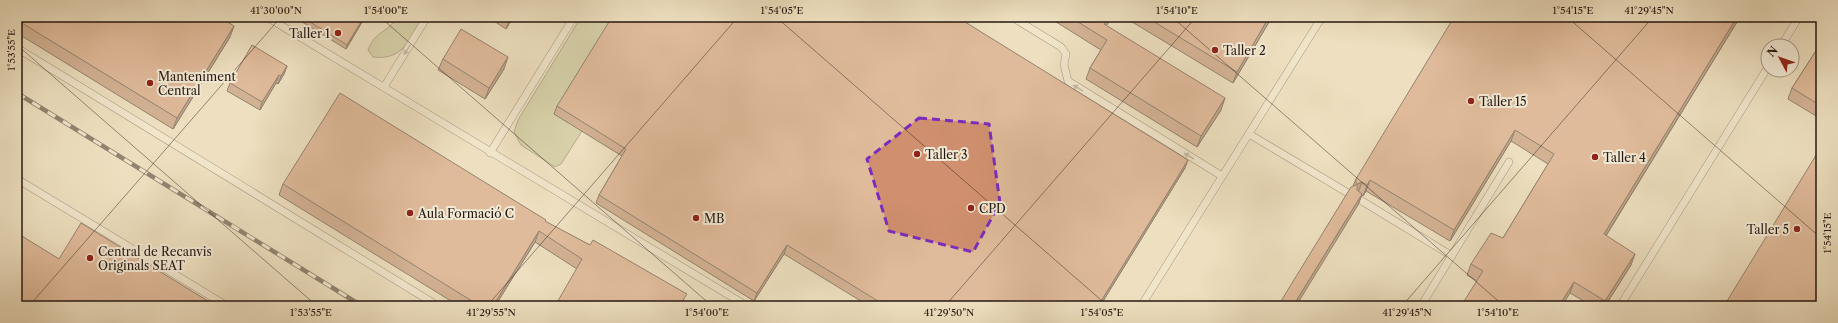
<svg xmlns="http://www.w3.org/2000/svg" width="1838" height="323" font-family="'Libre Caslon Text',serif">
<rect width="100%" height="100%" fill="#eddfbf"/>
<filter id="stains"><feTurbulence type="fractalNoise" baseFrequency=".005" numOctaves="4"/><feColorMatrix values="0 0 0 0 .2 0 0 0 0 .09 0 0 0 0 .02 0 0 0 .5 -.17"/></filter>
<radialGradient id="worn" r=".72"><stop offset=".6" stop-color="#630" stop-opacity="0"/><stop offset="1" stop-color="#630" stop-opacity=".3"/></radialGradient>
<g fill="#bdc08f" stroke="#726c50">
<path d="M 397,17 L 423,17 C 409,39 403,61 373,57 L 368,50 C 375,31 389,32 397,17 Z"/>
<path d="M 581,17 L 614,17 L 582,131 L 561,164 L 555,167 L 521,145 L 514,132 L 518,120 Z"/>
</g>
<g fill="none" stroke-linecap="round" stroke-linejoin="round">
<defs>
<g id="lane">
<path d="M 267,17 L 747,306"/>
<path d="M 1012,17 L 1061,47 L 1066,54 L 1064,65 L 1068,81 L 1222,176"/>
<path d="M 1781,46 L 1799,17"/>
<path d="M 17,48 L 438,306"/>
<path d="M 384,87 L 427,17"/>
<path d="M 1249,134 L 1348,193"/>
<path d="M 490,153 L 574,17"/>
<path d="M 17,179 L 227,306"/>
<path d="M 1357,198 L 1452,256"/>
<path d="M 1141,306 L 1322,17"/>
<path d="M 1421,306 L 1509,162"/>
<path d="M 1620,306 L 1768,67"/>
</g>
</defs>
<use href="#lane" stroke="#584a3c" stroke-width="8"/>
<use href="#lane" stroke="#f3ead5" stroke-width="7"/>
<defs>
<path id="rail" d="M 17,93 L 362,306"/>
</defs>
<use href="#rail" stroke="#261811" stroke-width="4.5"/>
<use href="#rail" stroke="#f3ead5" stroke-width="3" stroke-dasharray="9" stroke-linecap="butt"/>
</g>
<g fill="#b37c5f" stroke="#261811">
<path d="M 17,17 L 230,37 L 173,129 L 17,33 Z"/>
<path d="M 294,17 L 365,17 L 346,49 Z"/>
<path d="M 496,17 L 513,17 L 506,29 L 494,21 Z"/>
<path d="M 1054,17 L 1112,17 L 1106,26 L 1221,110 L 1197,147 L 1086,79 L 1090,68 L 1101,50 L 1053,20 Z"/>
<path d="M 1124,17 L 1272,17 L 1233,83 Z"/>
<path d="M 1740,17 L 1606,236 L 1631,265 L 1605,306 L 1592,306 L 1570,293 L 1477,281 L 1467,275 L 1471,264 L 1503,238 L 1548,164 L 1511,141 L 1450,241 L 1366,191 L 1363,196 L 1362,195 L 1358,205 L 1353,186 L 1356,179 Z"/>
<path d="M 1821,43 L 1821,119 L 1788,99 L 1792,88 Z"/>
<path d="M 443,59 L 504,69 L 485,99 L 438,70 Z"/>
<path d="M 287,66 L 284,74 L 278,84 L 276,83 L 260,110 L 227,91 L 230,83 Z"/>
<path d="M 557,106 L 1185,168 L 1100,306 L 869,306 L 784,254 L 754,301 L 596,203 L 599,195 L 622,156 L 554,114 Z"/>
<path d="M 283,184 L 545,222 L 590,245 L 577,269 L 535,242 L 495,306 L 459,306 L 279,195 Z"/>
</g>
<g fill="#92654e" stroke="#261811">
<path d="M 364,17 L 365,17 L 346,49 L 347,45 Z"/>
<path d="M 511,17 L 513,17 L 506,29 L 509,21 Z"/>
<path d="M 1109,17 L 1112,17 L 1100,35 L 1104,24 Z"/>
<path d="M 1269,17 L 1272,17 L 1233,83 L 1237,72 Z"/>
<path d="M 1737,17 L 1740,17 L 1600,245 L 1604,234 Z"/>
<path d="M 234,26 L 230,37 L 173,129 L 177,118 Z"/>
<path d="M 508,57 L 504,69 L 485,99 L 489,88 Z"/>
<path d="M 287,66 L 284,74 L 278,84 L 281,76 Z"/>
<path d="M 279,75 L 276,83 L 260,110 L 262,102 Z"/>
<path d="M 1225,98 L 1221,110 L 1197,147 L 1201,136 Z"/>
<path d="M 1515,130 L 1511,141 L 1450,241 L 1454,230 Z"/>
<path d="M 1188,160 L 1185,168 L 1100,306 L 1098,306 Z"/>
<path d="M 1370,180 L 1366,191 L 1363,196 L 1367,185 Z"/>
<path d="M 1362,182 L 1358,193 L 1353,195 L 1357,184 Z"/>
<path d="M 1362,194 L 1358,205 L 1296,306 L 1293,306 Z"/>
<path d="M 539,231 L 535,242 L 495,306 L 493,306 Z"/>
<path d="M 787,245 L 784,254 L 754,301 L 757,293 Z"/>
<path d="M 1635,254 L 1631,265 L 1605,306 L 1604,306 L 1605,301 Z"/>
<path d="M 1574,282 L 1570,293 L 1562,306 L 1559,306 Z"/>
</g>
<g fill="#d0906f" stroke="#261811">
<path d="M 17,17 L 220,17 L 234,26 L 177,118 L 17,20 Z"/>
<path d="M 302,17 L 364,17 L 347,45 Z"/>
<path d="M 503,17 L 511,17 L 509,21 Z"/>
<path d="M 612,17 L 957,17 L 1188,160 L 1098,306 L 886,306 L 787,245 L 757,293 L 599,195 L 626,149 L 557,106 Z"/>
<path d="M 1070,17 L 1109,17 L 1104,24 L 1225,98 L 1201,136 L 1090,68 L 1107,40 Z"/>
<path d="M 1146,17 L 1269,17 L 1237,72 Z"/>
<path d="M 1454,17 L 1737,17 L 1604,234 L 1635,254 L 1605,301 L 1574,282 L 1559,306 L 1461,306 L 1483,271 L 1471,264 L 1491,233 L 1503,238 L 1554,154 L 1515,130 L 1454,230 L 1370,180 L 1367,185 L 1362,182 L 1357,184 L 1357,190 L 1362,194 L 1293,306 L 1278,306 L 1351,187 L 1356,185 L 1356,179 Z"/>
<path d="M 461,29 L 508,57 L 489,88 L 443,59 Z"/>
<path d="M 1821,43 L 1821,106 L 1792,88 Z"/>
<path d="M 252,45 L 287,66 L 281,76 L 279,75 L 262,102 L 230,83 Z"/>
<path d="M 340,93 L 546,220 L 545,221 L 590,245 L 593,240 L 687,294 L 683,300 L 693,306 L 555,306 L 582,259 L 539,231 L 493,306 L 480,306 L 283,184 Z"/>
<path d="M 1821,147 L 1821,306 L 1724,306 Z"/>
<path d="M 81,223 L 216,306 L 17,306 L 17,233 L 59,259 Z"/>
</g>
<defs><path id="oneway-solid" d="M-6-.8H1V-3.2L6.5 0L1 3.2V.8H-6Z"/></defs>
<g fill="#978c7d">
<use href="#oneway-solid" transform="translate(407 50) rotate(122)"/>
<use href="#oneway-solid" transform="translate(1078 88) rotate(-149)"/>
<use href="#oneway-solid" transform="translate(1189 156) rotate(-149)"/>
</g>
<path d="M0 0H1838V323H0ZM 919,118 L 989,124 L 1000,203 L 973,252 L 889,231 L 867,159 Z" fill="#eddfbf" fill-opacity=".55" fill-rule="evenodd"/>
<path fill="none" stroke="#7b2cbf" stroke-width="3" stroke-dasharray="8 5" stroke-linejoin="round" d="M 919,118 L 989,124 L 1000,203 L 973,252 L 889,231 L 867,159 Z"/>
<path fill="none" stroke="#261811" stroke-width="1" stroke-opacity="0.45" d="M 380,17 L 712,306M 776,17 L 1108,306M 1172,17 L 1504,306M 1567,17 L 1821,238M 17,45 L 317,306M 29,306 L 281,17M 487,306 L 738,17M 945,306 L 1196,17M 1402,306 L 1653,17"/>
<g fill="#8f2418" stroke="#f3ead5" stroke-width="1.5">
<circle cx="338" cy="33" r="4"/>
<circle cx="1215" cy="50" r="4"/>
<circle cx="150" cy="83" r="4"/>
<circle cx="1471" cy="101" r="4"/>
<circle cx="917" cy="154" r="4"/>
<circle cx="1595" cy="157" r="4"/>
<circle cx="971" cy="208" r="4"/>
<circle cx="410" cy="213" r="4"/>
<circle cx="696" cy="218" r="4"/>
<circle cx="1797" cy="229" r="4"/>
<circle cx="90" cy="258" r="4"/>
</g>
<g text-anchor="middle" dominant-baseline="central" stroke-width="4" stroke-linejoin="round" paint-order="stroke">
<g font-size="12" fill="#261811" stroke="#f3ead5" text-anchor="start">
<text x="330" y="33" text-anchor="end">Taller 1</text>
<text x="1223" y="50">Taller 2</text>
<text x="158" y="76">Manteniment<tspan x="158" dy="14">Central</tspan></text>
<text x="1479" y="101">Taller 15</text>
<text x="925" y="154">Taller 3</text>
<text x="1603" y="157">Taller 4</text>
<text x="979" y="208">CPD</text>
<text x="418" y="213">Aula Formació C</text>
<text x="704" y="218">MB</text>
<text x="1789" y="229" text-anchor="end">Taller 5</text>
<text x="98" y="251">Central de Recanvis<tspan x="98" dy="14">Originals SEAT</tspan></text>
</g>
</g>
<rect width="1838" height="323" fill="none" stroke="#eddfbf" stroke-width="44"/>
<g transform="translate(1780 58) rotate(311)"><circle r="19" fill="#f3ead5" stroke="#a19687"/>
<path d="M0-3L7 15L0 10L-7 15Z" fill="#8f2418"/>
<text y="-6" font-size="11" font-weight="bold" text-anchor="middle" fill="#261811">N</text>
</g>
<rect x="22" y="22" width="1794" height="279" fill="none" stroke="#261811" stroke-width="1.5"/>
<g font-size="10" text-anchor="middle" fill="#261811">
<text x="276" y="14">41°30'00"N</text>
<text x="386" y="14">1°54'00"E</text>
<text x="782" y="14">1°54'05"E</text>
<text x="1177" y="14">1°54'10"E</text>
<text x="1573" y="14">1°54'15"E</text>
<text x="1649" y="14">41°29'45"N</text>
<text transform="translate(11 50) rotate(-90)" y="4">1°53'55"E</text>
<text transform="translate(1827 233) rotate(-90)" y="4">1°54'15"E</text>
<text x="311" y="316">1°53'55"E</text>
<text x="491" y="316">41°29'55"N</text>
<text x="707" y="316">1°54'00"E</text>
<text x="949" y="316">41°29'50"N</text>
<text x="1102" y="316">1°54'05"E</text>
<text x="1407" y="316">41°29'45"N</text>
<text x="1498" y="316">1°54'10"E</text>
</g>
<rect width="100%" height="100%" filter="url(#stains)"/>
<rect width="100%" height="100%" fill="url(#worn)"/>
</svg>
